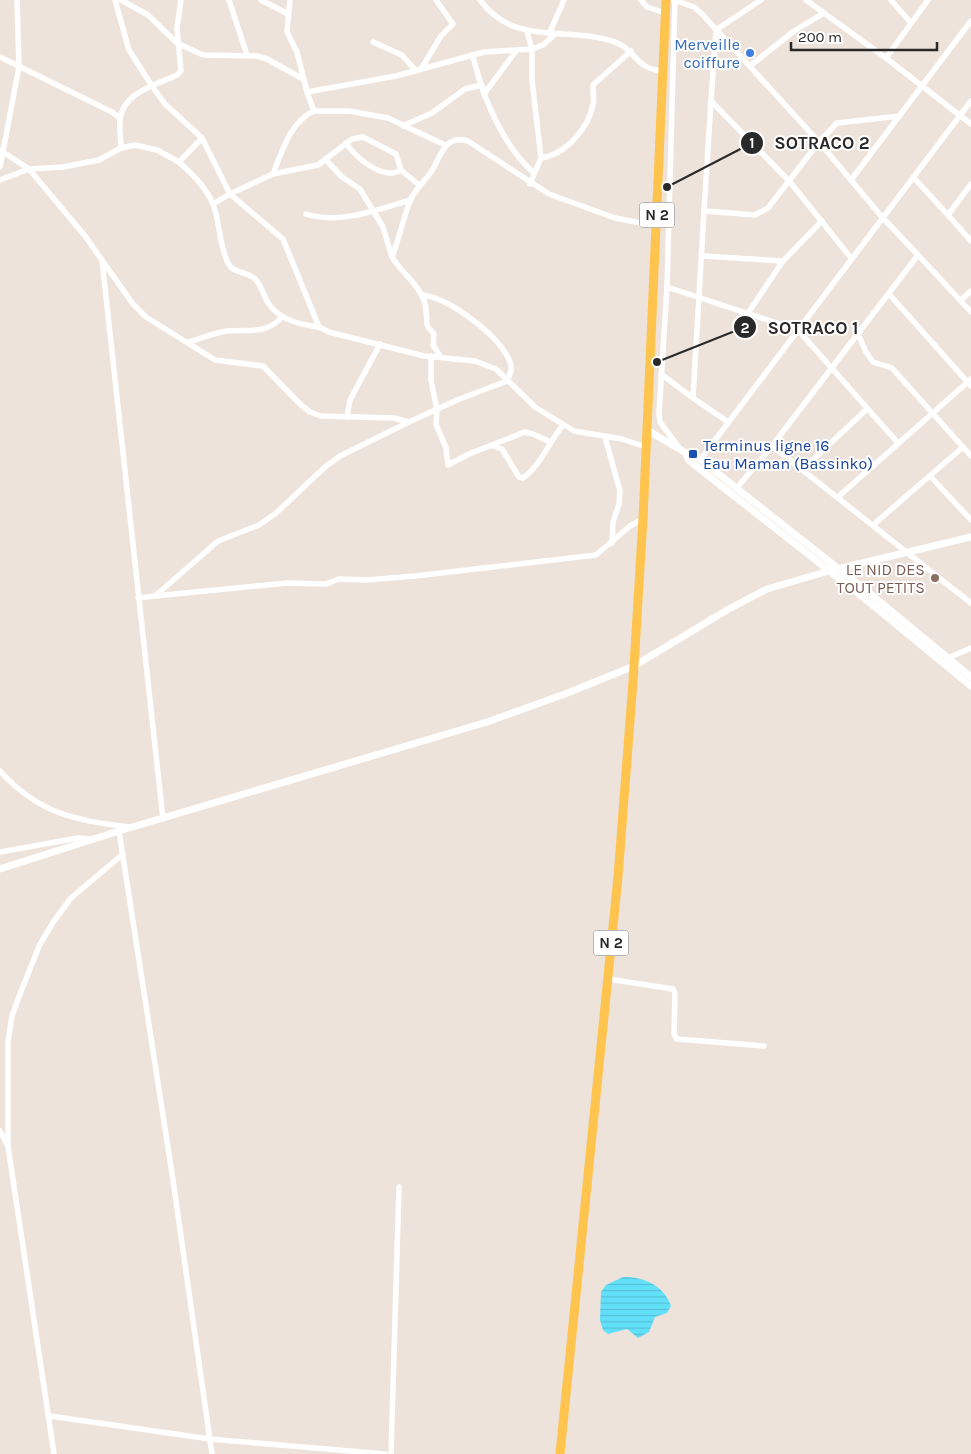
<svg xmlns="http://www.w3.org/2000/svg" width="971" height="1454" font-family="Karla,sans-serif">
<defs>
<pattern id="water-rules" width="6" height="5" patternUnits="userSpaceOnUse" patternTransform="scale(1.25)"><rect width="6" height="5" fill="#62e0fa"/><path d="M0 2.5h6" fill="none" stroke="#55c0d6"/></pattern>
</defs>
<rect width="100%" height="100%" fill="#ede3da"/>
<path fill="url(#water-rules)" d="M 623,1277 C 642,1276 664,1285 671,1306 L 667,1313 L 655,1317 L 649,1332 L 638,1338 L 627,1329 L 608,1334 L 603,1330 L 600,1320 L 601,1292 L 606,1285 Z"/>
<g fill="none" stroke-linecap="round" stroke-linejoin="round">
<g stroke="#fff" stroke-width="5.5">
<path d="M 115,0 L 129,50 L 152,86 L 165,104 L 202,138 L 230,194 L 283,239 L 319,327 L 329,332 L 424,356 L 475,361 L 496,369 L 535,407 L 574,431 L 622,439 L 646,447"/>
<path d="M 121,0 L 148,15 L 177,43 L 203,55 L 257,56 L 267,59 L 303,79"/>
<path d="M 229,0 L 247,55"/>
<path d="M 261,0 L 288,14"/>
<path d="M 290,0 L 287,32 L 297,52 L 307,92 L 314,111 L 349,111 L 388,118 L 445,145"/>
<path d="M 480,0 C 515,47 565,26 612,41 C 629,46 632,57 645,66 C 650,69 657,70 663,72"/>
<path d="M 641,0 L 647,7 L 665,13"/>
<path d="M 674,0 L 694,7 L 702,14 L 819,142 L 882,217 L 918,255"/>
<path d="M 675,0 L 667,287 L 659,414 L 660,422 L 680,449"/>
<path d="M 761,0 L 716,30 L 711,101 L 790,182 L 851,258"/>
<path d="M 806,0 L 886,58"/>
<path d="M 891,0 L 911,23"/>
<path d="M 928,0 L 886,58 L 971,124"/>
<path d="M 527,32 L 532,49 L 532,80 L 541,158 L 530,184"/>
<path d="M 549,34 L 564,0"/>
<path d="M 373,42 L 402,55 L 416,71"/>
<path d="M 472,55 C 477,68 479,82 485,96 C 496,124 511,153 534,173"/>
<path d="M 0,57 L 112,112 L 120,118"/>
<path d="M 750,66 L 794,31 L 824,13"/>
<path d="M 421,69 L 441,36 L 453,24 L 436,0"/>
<path d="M 307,92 L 396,76 L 484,52 L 532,49 L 543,45 L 554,35"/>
<path d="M 484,94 L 516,51"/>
<path d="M 403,126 L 432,113 L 465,89 L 482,85"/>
<path d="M 346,143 C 356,158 383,181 401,170"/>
<path d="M 121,148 C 121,139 119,129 120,120 C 123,92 156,85 177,75 L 181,71 L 177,28 L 181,0"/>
<path d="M 0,150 L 29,169 L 63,167 L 99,160 L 121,148 L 135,145 L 157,150 L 179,162 L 202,138"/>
<path d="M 541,158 C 565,155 589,128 593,104 C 595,97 592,91 593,85 L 631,51"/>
<path d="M 325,159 L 342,177 L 360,189 L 383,227 L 392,257"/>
<path d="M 179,162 C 192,174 206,187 213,204 C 220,222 219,245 228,263 C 233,274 248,271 256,280 C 261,285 263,294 267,301 C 277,319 300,325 319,327"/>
<path d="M 0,167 L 19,67 L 17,0"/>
<path d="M 273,174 C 282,151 291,121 314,111"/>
<path d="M 914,178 L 948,215"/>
<path d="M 0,180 L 29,169 L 85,236 L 133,304 L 146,317 L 215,360 L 263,366 L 300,404 L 310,412 L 321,416 L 394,418 L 409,422 L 457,400 L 507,381 C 510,375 513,369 510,362 C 500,336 450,298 422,295"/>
<path d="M 851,180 L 971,21"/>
<path d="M 971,184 L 948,215 L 971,241"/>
<path d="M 213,204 L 230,194 L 273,174 L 318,165 L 352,139 L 363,137 L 396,154 L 401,170 L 419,185"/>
<path d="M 704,211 L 711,101"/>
<path d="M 306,214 C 341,225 377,209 411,200"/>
<path d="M 703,256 L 783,261"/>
<path d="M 102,260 L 163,819"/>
<path d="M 667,287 L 798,330 L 898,443"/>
<path d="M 889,294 L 971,386"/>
<path d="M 961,300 L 971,291"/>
<path d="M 971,312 L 918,255 L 772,446 L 971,603"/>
<path d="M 748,313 L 783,261 L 822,221"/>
<path d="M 858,334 L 866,352 L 873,362 L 892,368 L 971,456"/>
<path d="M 189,342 C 202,338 214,333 227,331 C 249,329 266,335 282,317"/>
<path d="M 431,356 L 431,380 L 437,410 L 436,424 L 446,448 L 448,465 L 469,454 L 525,432 L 533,434 L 550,442"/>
<path d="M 440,356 L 433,345 L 434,334 C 432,331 428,328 427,325 C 426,314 427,304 421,294 C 413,279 400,271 392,257 C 399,239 403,219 410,201 C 415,189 424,182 431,172 C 441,157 444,134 468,141 L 549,194 L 615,218 L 656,226"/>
<path d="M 661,374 L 693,398"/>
<path d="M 347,417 L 350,400 L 380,344"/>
<path d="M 728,422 L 693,398 L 704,211 L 755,215 L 768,208 L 819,142 L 837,123 L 900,116"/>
<path d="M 605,437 L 620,491 L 619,504 L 613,522 L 612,543"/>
<path d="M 493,446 L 502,449 L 519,477 L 523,478 C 541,465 549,442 563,425"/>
<path d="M 700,460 L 971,101"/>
<path d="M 803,469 L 867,409"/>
<path d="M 930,476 L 971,520"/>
<path d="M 736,489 L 772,446"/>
<path d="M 838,497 L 971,379"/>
<path d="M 873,525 L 963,447"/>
<path d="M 155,596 L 287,583 L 326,584 L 339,579 L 366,580 L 415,576 L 596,555 L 630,526 L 643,519"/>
<path d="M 138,598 L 155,596 L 218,541 L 259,525 L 275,514 L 325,467 L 340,456 L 409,422"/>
<path d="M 948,658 L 971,648"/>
<path d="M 0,771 C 38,813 75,821 130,827"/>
<path d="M 119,831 L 173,1180 L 212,1454"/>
<path d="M 0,852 L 78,838 L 90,839"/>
<path d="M 608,979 L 673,989 L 675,993 L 674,1034 L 677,1039 L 764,1046"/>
<path d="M 0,1131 L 7,1144"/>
<path d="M 50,1416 L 210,1439 L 385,1454"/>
<path d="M 54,1454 L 8,1146 L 8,1042 L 12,1016 L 22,989 L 40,944 L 54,921 L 71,898 L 123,854"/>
<path d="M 391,1454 L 399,1187"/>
</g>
<g stroke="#fff" stroke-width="7">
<path d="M 647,430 L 686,453 L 692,453 L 873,596 L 971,677"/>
<path d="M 686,453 L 688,459 L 696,466 L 869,602 L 971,686"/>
<path d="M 0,869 L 119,831 L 487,722 L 565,694 L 634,666 L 727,610 L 767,589 L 829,571 L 971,537"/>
</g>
<path stroke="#fec44e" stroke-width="9" d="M 560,1454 L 618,877 L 633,682 L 643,519 L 666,0"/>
</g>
<circle fill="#3f7fe0" stroke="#fff" stroke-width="2" cx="750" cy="53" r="5"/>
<rect fill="#1a4fb4" stroke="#fff" stroke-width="2" x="688" y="449" width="10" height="10" rx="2.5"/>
<circle fill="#8d6e63" stroke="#fff" stroke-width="2" cx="935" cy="578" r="5"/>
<g text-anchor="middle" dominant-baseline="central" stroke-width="4" stroke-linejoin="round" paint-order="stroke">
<g fill="#fff" stroke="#696969" stroke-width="1">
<rect x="639.5" y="202.5" width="35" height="25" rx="4"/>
<rect x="593.5" y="930.5" width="35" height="25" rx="4"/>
</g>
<g font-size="15" font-weight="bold" fill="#292929">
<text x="657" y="215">N 2</text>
<text x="611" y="943">N 2</text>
</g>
<g font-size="16" fill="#366cbe" stroke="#fff" text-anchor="end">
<text x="740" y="44">Merveille<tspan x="740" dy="18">coiffure</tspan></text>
</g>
<g font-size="16" fill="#164399" stroke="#fff" text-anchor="start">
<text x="703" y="445">Terminus ligne 16<tspan x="703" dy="18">Eau Maman (Bassinko)</tspan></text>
</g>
<g font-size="16" fill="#785e54" stroke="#fff" text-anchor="end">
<text x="925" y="569">LE NID DES<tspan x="925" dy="18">TOUT PETITS</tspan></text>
</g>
</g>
<path fill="none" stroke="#292929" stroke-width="2" d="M667 187L752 143M657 362L745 327"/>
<g fill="#292929" stroke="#fff" stroke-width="2">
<circle cx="667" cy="187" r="5"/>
<circle cx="657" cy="362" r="5"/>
<circle cx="752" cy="143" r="12"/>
<circle cx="745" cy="327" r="12"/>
</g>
<g font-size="15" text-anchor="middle" font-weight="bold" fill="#fff">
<text x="752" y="148">1</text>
<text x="745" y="333">2</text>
</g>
<g font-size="18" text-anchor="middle" font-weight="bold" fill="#292929" stroke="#fff" stroke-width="4" stroke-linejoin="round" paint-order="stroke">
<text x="822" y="149">SOTRACO 2</text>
<text x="813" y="334">SOTRACO 1</text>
</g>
<path d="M791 42v8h146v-8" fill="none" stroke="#292929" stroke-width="2.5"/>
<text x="798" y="42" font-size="15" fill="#292929" stroke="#ffffff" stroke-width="4" paint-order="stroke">200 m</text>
</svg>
